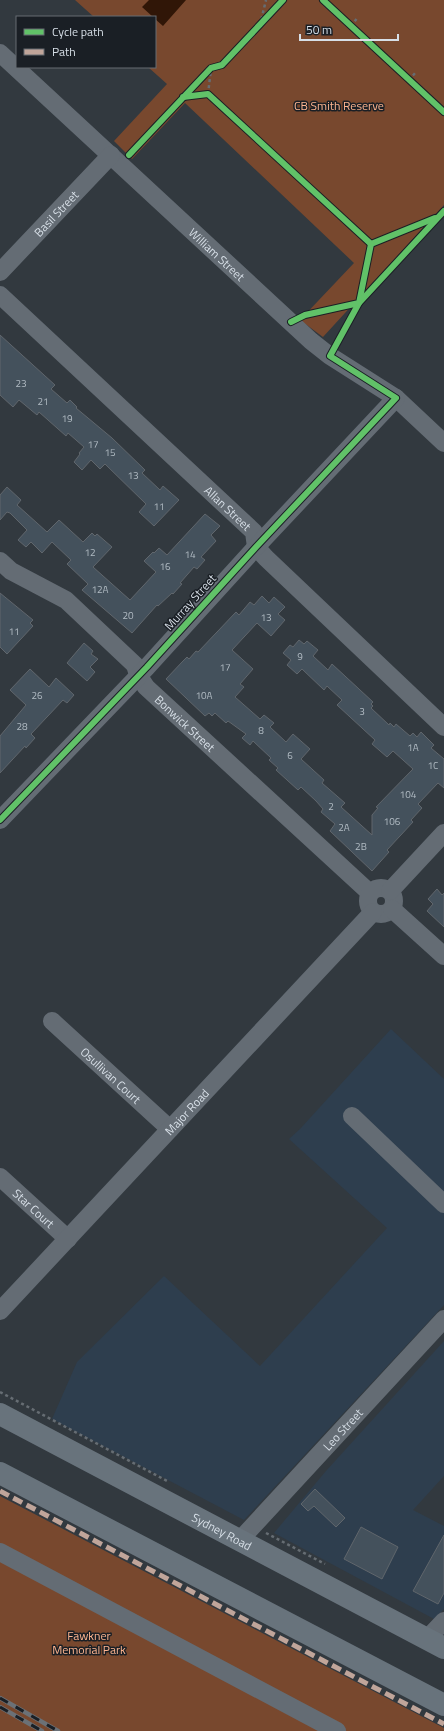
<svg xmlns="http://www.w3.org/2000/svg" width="444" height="1731" font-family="'Titillium Web',sans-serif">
<rect width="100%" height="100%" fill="#32393f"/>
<g fill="#2e3e4e">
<path d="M 391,1029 L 444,1079 L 444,1305 L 244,1520 L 52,1419 L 77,1362 L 164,1276 L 260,1366 L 387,1228 L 289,1139 L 300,1129 Z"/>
<path d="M 444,1341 L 444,1476 L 413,1510 L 444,1526 L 444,1609 L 434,1619 L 274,1533 L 326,1471 Z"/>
</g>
<g fill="#78482e">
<path d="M 75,0 L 444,0 L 444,205 L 323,337 L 300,320 L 354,263 L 185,103 L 132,159 L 114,141 L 167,84 L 148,67 L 155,67 L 155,17 L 94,17 Z"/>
<path d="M 0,1496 L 444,1728 L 444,1731 L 0,1731 Z"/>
</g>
<path fill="#301607" d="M 149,0 L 186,0 L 163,26 L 155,19 L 155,17 L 153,17 L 142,7 Z"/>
<g fill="#44515c" stroke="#60666c">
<path d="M 0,335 L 55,385 L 51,389 L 67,403 L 70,400 L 77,407 L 76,408 L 112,438 L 145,470 L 142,473 L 160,490 L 163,486 L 179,500 L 154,526 L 139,512 L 146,504 L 105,464 L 100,469 L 91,460 L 82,470 L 74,462 L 80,454 L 79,453 L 84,447 L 68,433 L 66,436 L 39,412 L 37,415 L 19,400 L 13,407 L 0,395 Z"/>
<path d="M 7,487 L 21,500 L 17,505 L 47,532 L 59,520 L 83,542 L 92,533 L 95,536 L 97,534 L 112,547 L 93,567 L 130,600 L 156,572 L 144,561 L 153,552 L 154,553 L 159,548 L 167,555 L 205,514 L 220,526 L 211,535 L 216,541 L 201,557 L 205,560 L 197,569 L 194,567 L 180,583 L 182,584 L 173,594 L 172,593 L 158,606 L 157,605 L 132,633 L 82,590 L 88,584 L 67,564 L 71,560 L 52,542 L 42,553 L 31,542 L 26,547 L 18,540 L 27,530 L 10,513 L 7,512 L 0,520 L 0,495 Z"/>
<path d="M 0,593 L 33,620 L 30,623 L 33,626 L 7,654 L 0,647 Z"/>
<path d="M 262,596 L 269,603 L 274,597 L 285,607 L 278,614 L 285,620 L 271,636 L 257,623 L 232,650 L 253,669 L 240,684 L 244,687 L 235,697 L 260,719 L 264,715 L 274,723 L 270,727 L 286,742 L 293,734 L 310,749 L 301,759 L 324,780 L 322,783 L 345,803 L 341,807 L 372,835 L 372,815 L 378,808 L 376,807 L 413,769 L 393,751 L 387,757 L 372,744 L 375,740 L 337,705 L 342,700 L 327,686 L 324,690 L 302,669 L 297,674 L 287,665 L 291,660 L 283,653 L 290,645 L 293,647 L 299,640 L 304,644 L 307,641 L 318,650 L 313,656 L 328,670 L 332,664 L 373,702 L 371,704 L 373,706 L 371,708 L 389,725 L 390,723 L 394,727 L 396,724 L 410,736 L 413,733 L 417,737 L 421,732 L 434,745 L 431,748 L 444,759 L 444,788 L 438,783 L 418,804 L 422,808 L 411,820 L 413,822 L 387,850 L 389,852 L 372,871 L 330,831 L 335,824 L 321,812 L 323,809 L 316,801 L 301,787 L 298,790 L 276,770 L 278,768 L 269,760 L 271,758 L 253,741 L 250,745 L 242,738 L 246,734 L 228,721 L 226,723 L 215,713 L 212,716 L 209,713 L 205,716 L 166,679 L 183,661 L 187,657 L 189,659 L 196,651 L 198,652 L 236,612 L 239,615 L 250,602 L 254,605 Z"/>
<path d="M 84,643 L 93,651 L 91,654 L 98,659 L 90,667 L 95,672 L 87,681 L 67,663 Z"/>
<path d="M 30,669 L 49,687 L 56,678 L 74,695 L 67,703 L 63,700 L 31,734 L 35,738 L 26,748 L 25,746 L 0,773 L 0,736 L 26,705 L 10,690 Z"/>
<path d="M 437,889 L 442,895 L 444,893 L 444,927 L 427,911 L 433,904 L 428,899 Z"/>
<path d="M 315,1489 L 345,1518 L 336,1527 L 314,1506 L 308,1511 L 301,1504 Z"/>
<path d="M 361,1527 L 398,1547 L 382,1579 L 344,1559 Z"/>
<path d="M 444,1535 L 444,1593 L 438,1604 L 413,1591 Z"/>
</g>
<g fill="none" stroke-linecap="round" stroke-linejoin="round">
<g stroke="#666d73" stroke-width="2.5" stroke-dasharray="3 3" stroke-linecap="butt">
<path d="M 323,0 L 444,112"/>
<path d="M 260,25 L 266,0"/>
<path d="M 351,26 L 358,17"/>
<path d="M 409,80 L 416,72"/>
<path d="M 208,94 L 211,69"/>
<path d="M 183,97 L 208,94 L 371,244 L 438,217"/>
<path d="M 130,153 L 211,68 L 222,65 L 283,0"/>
<path d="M 305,315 L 359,303 L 371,244"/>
<path d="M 0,1392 L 169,1482"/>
<path d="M 266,1533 L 325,1564"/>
</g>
<g stroke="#646c74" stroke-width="18">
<path id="s1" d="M 0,53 L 311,341 L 330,356 L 396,398 L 444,443"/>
<path id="s2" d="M 0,272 L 111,155"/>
<path id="s3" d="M 0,295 L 254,532 L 256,547 L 266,558 L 444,727"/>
<path id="s4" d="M 0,561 L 11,571 L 66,600 L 135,665 L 138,675 L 146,687 L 370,893"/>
<path d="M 0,820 L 147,667 L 256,547 L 396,398"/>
<circle cx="381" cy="901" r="13"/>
<path d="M 390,891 L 444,833"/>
<path d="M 392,909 L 444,956"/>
<path id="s5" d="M 52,1021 L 170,1129"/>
<path d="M 352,1116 L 444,1204"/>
<path id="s6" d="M 0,1177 L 68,1239"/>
<path id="s7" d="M 0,1311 L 373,912"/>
<path id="s8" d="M 240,1540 L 444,1319"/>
<path d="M 0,1552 L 337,1731"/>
<path d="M 427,1639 L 444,1621"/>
</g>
<g stroke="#68737c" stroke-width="22">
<path id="s9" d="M 0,1414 L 444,1648"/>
<path d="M 0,1473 L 444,1705"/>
</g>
<defs>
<g id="rail">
<path d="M 0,1698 L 58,1731"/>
<path d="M 0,1707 L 42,1731"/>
</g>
</defs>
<use href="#rail" stroke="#6b7177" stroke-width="4.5"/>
<use href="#rail" stroke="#1a1f25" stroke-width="3" stroke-dasharray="9" stroke-linecap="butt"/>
<path stroke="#c0a59a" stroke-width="5" stroke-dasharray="10 5" stroke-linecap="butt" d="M 0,1491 L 444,1724"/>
<defs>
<g id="cycleway">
<path d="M 323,0 L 444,112"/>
<path d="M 183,97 L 208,94 L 371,244 L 435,218"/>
<path d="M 129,155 L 211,68 L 222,65 L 283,0"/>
<path d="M 291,322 L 305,315 L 359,303 L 371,244"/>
<path d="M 0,820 L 147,667 L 256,547 L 396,398 L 330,356 L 359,303 L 444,211"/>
</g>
</defs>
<use href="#cycleway" stroke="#1a1f25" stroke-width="8"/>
<use href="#cycleway" stroke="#61c268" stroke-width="6"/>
</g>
<g text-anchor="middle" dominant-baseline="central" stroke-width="3" stroke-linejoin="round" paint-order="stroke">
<g font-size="10" fill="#b2bcc4">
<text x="21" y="383">23</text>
<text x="43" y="401">21</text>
<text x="67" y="418">19</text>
<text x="93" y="444">17</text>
<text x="110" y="452">15</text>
<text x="133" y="475">13</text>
<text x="159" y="506">11</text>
<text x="90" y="552">12</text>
<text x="190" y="554">14</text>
<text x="165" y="566">16</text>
<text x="100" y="589">12A</text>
<text x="128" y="615">20</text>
<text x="266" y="617">13</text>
<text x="14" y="631">11</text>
<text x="300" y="656">9</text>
<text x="225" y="667">17</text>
<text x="37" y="695">26</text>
<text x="204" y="695">10A</text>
<text x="362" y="711">3</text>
<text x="22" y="726">28</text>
<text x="261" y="730">8</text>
<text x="413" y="747">1A</text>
<text x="290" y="755">6</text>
<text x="433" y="765">1C</text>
<text x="408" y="794">104</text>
<text x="331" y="806">2</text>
<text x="392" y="821">106</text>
<text x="344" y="827">2A</text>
<text x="361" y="846">2B</text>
</g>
<g font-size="12" fill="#feb590" stroke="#1a1f25">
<text x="339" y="105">CB Smith Reserve</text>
<text x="89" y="1635">Fawkner<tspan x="89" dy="14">Memorial Park</tspan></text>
</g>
<g font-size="12" fill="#d7dfe7" stroke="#1a1f25">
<text stroke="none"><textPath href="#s2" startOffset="81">Basil Street</textPath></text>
<text stroke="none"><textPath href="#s1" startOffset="296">William Street</textPath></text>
<text stroke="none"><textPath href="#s3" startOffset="312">Allan Street</textPath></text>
<text transform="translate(190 602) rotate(-48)">Murray Street</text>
<text stroke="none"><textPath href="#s4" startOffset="250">Bonwick Street</textPath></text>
<text stroke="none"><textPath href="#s5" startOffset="80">Osullivan Court</textPath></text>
<text stroke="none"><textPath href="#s7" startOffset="273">Major Road</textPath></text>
<text stroke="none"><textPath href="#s6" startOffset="46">Star Court</textPath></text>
<text stroke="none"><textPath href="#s8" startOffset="151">Leo Street</textPath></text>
<text stroke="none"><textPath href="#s9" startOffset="251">Sydney Road</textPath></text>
</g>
</g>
<rect x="16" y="16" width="140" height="52" fill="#1a1f25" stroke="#666c73"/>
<rect x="24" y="29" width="20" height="6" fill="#61c268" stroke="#666c73"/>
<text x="52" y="36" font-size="12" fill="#d7dfe7">Cycle path</text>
<rect x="24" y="49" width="20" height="6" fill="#c0a59a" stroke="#666c73"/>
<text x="52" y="56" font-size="12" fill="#d7dfe7">Path</text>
<path d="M300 34v6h98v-6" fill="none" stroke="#d7dfe7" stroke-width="2"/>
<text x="306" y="34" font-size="12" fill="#d7dfe7" stroke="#1a1f25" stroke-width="3" paint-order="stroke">50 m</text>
</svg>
